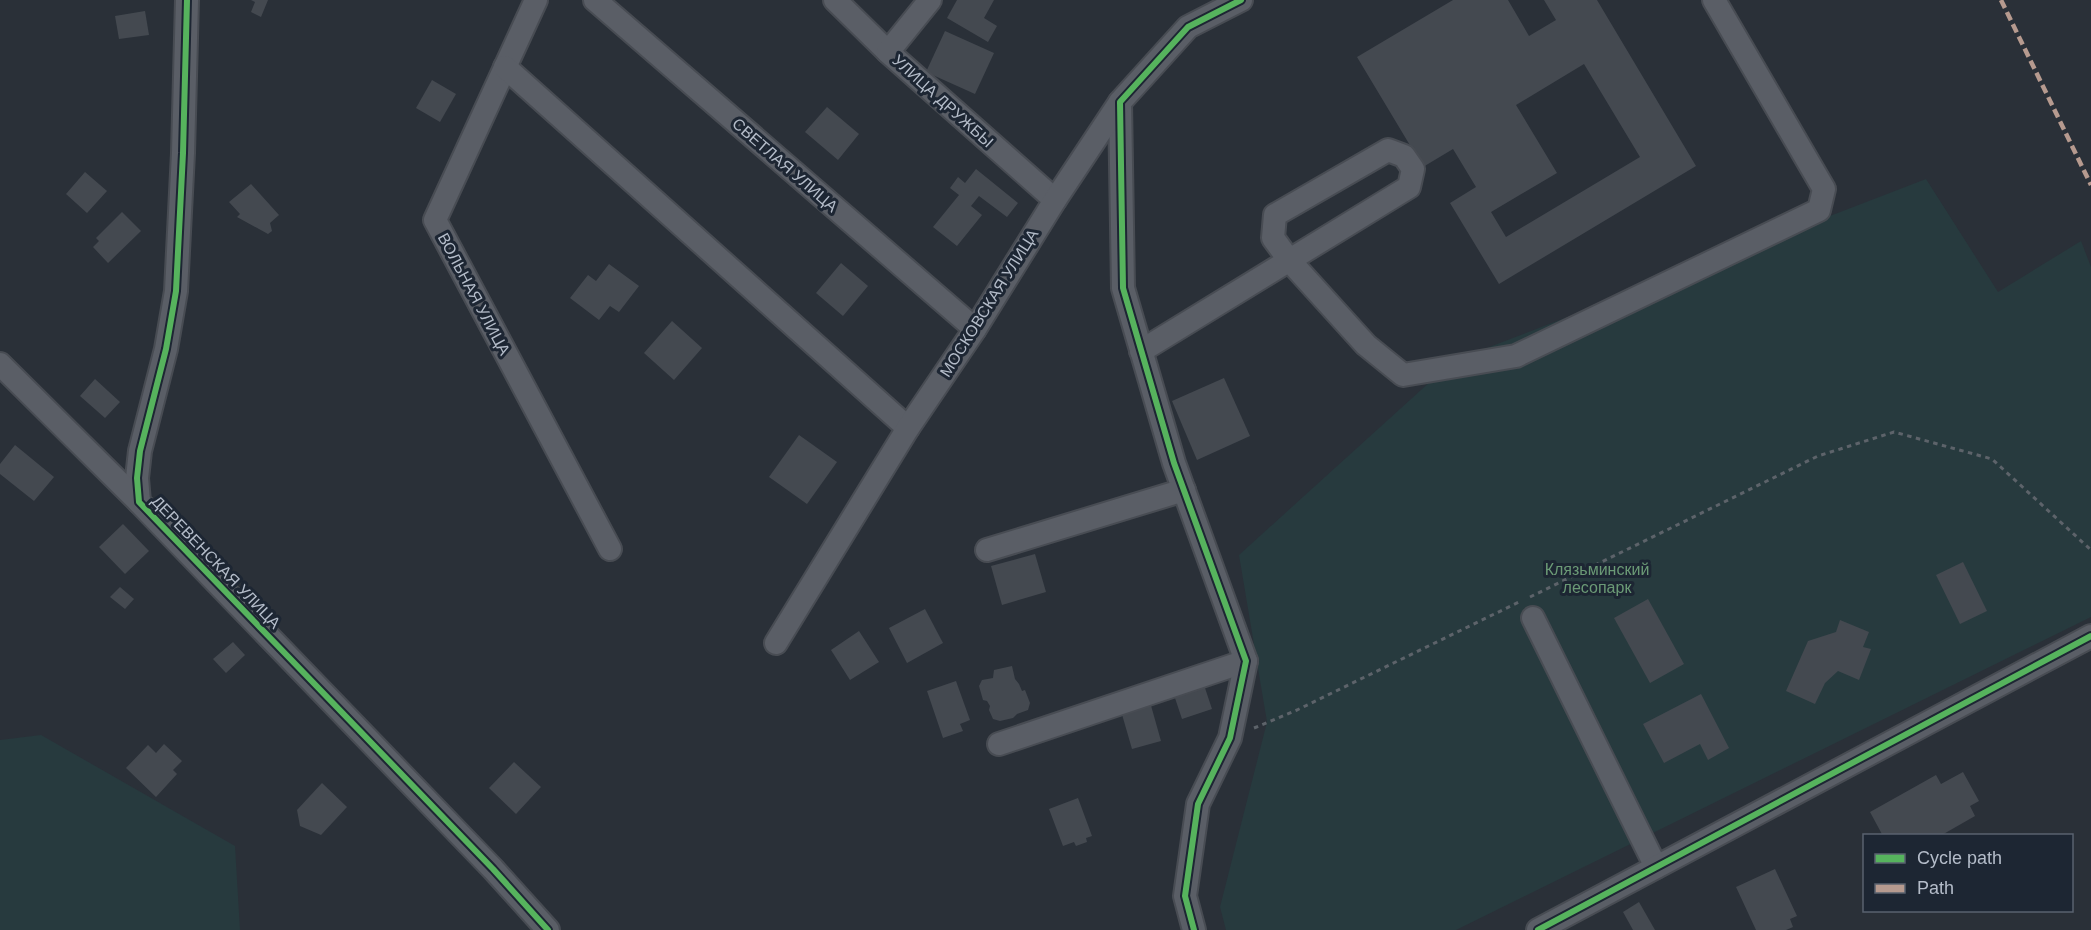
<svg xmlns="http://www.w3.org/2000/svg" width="2091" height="930" font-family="Arial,sans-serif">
<rect width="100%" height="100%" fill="#2a3038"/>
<g fill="#273a3e">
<path d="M 1926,179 L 1998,292 L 2081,241 L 2091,267 L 2091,617 L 1456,930 L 1226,930 L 1220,907 L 1267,722 L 1239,555 L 1453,361 Z"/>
<path d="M 41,735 L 235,846 L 240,930 L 0,930 L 0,740 Z"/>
</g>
<g fill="#444950" fill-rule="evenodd">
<path d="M 251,0 L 268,0 L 261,17 L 251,12 L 255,2 Z"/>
<path d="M 957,0 L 994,0 L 984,18 L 997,26 L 988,42 L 947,18 Z"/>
<path d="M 1453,0 L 1508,0 L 1529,36 L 1556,20 L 1544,0 L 1597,0 L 1696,166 L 1499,284 L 1450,203 L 1476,187 L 1453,149 L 1423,167 L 1357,57 ZM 1584,64 L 1640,157 L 1506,237 L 1491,212 L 1557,173 L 1516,105 Z"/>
<path d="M 145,11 L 149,35 L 119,39 L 115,16 Z"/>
<path d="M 945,31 L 994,53 L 975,94 L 926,72 Z"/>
<path d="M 432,80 L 456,94 L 440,122 L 416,108 Z"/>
<path d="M 827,107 L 859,134 L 838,160 L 805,132 Z"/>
<path d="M 976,169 L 1018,203 L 1007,217 L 979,196 L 971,206 L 982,215 L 957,246 L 933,227 L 959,195 L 950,188 L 958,177 L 965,183 Z"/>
<path d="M 85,172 L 107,191 L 87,213 L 66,194 Z"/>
<path d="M 251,184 L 279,215 L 270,223 L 272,231 L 268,234 L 237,217 L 240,214 L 229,202 Z"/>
<path d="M 122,212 L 141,231 L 108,263 L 93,247 L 99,241 L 96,238 Z"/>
<path d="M 841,263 L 868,286 L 843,316 L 816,293 Z"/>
<path d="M 609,264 L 639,286 L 619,312 L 610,306 L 599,320 L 570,298 L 588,275 L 596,281 Z"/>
<path d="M 672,321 L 702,348 L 674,380 L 644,353 Z"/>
<path d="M 1224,378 L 1250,436 L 1197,460 L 1172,401 Z"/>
<path d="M 95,379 L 120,402 L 105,418 L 80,396 Z"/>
<path d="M 799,435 L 837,462 L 807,504 L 769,477 Z"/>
<path d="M 15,445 L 54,477 L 34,501 L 0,474 L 0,464 Z"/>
<path d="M 123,524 L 149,551 L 125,574 L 99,547 Z"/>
<path d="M 1035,554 L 1046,592 L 1002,605 L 991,566 Z"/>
<path d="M 1963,562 L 1987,611 L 1960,624 L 1936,575 Z"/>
<path d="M 120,587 L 134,599 L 125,609 L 110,597 Z"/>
<path d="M 1648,599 L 1684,664 L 1650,683 L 1614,618 Z"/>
<path d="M 925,609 L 943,643 L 907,663 L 889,628 Z"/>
<path d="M 1840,620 L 1869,632 L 1863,647 L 1871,649 L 1859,680 L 1838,671 L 1825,683 L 1815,704 L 1786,691 L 1808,641 L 1836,632 Z"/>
<path d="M 859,631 L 879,662 L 850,680 L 831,650 Z"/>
<path d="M 233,642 L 245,655 L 226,673 L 213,659 Z"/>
<path d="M 1012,666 L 1015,679 L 1019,684 L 1022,691 L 1025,690 L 1030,703 L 1028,710 L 1017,714 L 1013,718 L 1000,721 L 993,719 L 989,710 L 990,706 L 987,701 L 983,700 L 979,686 L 982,680 L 993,678 L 994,670 Z"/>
<path d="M 1202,679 L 1212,709 L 1182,719 L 1172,689 Z"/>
<path d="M 956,681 L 970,720 L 960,724 L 963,731 L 943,738 L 927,691 Z"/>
<path d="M 1701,694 L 1729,748 L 1708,760 L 1700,744 L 1664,763 L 1643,724 Z"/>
<path d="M 1150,702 L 1161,741 L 1132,749 L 1121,711 Z"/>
<path d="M 164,744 L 182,761 L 173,770 L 177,774 L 156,797 L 126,768 L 148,745 L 156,753 Z"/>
<path d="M 514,762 L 541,787 L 516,814 L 489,788 Z"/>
<path d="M 1963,772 L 1979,801 L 1970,806 L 1975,816 L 1940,836 L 1883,836 L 1870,812 L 1936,775 L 1941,784 Z"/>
<path d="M 322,783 L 347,807 L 321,835 L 300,826 L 297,810 Z"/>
<path d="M 1078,798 L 1092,836 L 1086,838 L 1087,842 L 1076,846 L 1074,842 L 1063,846 L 1049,809 Z"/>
<path d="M 1775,869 L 1797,916 L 1790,919 L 1793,927 L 1786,930 L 1756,930 L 1736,887 Z"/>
<path d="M 1639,902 L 1655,930 L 1633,930 L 1623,912 Z"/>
</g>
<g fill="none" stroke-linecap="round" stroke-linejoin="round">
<defs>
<g id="minor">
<path d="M 187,0 L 183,153 L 176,291 L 166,349 L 140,451 L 137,478 L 139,502 L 493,869 L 548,930"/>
<path d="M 536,0 L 435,220 L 610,549"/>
<path d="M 595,0 L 975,329"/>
<path d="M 835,0 L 888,52 L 1055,200"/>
<path d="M 888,52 L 930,0"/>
<path d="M 505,67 L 908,428"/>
<path d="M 1120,102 L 1123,288 L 1174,463 L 1246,661 L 1230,738 L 1198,804 L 1185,896 L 1194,930"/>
<path d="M 1141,351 L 1409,187 L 1413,169 L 1404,156 L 1388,150 L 1275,215 L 1273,238 L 1289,260 L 1366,345 L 1403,375 L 1516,356 L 1819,210 L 1824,189 L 1714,0"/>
<path d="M 0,364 L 139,502"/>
<path d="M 987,550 L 1184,490"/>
<path d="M 1533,618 L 1656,867"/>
<path d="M 776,643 L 908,428 L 975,329 L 1055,200 L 1120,102 L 1188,27 L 1241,0"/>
<path d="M 999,744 L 1246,661"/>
<path d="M 1538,930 L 2091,636"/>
</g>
</defs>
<use href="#minor" stroke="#484c53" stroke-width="26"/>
<g stroke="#5d636a" stroke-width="3" stroke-dasharray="4.5 4.5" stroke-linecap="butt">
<path d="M 1530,597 L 1818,456 L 1894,432 L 1992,459 L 2091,550"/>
<path d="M 1254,728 L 1297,710 L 1519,602"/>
</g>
<use href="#minor" stroke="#5a5e66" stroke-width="22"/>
<path stroke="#b69a8f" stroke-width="4.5" stroke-dasharray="9 4.5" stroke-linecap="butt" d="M 2001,0 L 2091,185"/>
<defs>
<g id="cycleway">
<path d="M 187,0 L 183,153 L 176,291 L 166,349 L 140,451 L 137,478 L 139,502 L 493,869 L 548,930"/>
<path d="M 1194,930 L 1185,896 L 1198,804 L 1230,738 L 1246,661 L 1174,463 L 1123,288 L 1120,102 L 1188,27 L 1241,0"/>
<path d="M 1538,930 L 2091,636"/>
</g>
</defs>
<use href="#cycleway" stroke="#1d2633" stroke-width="10"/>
<use href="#cycleway" stroke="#56b35d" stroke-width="6"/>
</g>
<g text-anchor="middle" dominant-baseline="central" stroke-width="6" stroke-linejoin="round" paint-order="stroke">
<g font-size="16" fill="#b4bcc9" stroke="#1d2633">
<text transform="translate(943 101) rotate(42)">УЛИЦА ДРУЖБЫ</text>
<text transform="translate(785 165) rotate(41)">СВЕТЛАЯ УЛИЦА</text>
<text transform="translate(474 294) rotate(62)">ВОЛЬНАЯ УЛИЦА</text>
<text transform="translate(989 303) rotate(-58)">МОСКОВСКАЯ УЛИЦА</text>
<text transform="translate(216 562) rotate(46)">ДЕРЕВЕНСКАЯ УЛИЦА</text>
</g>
<g font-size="16" fill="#6b9a76" stroke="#1d2633">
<text x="1597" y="569">Клязьминский<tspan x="1597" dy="18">лесопарк</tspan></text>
</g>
</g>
<rect x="1863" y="834" width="210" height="78" fill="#1d2633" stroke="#59626f" stroke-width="1.5"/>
<rect x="1875" y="854" width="30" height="9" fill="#56b35d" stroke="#59626f" stroke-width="1.5"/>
<text x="1917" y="864" font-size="18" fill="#b4bcc9">Cycle path</text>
<rect x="1875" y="884" width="30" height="9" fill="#b69a8f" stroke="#59626f" stroke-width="1.5"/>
<text x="1917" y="894" font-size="18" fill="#b4bcc9">Path</text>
</svg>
